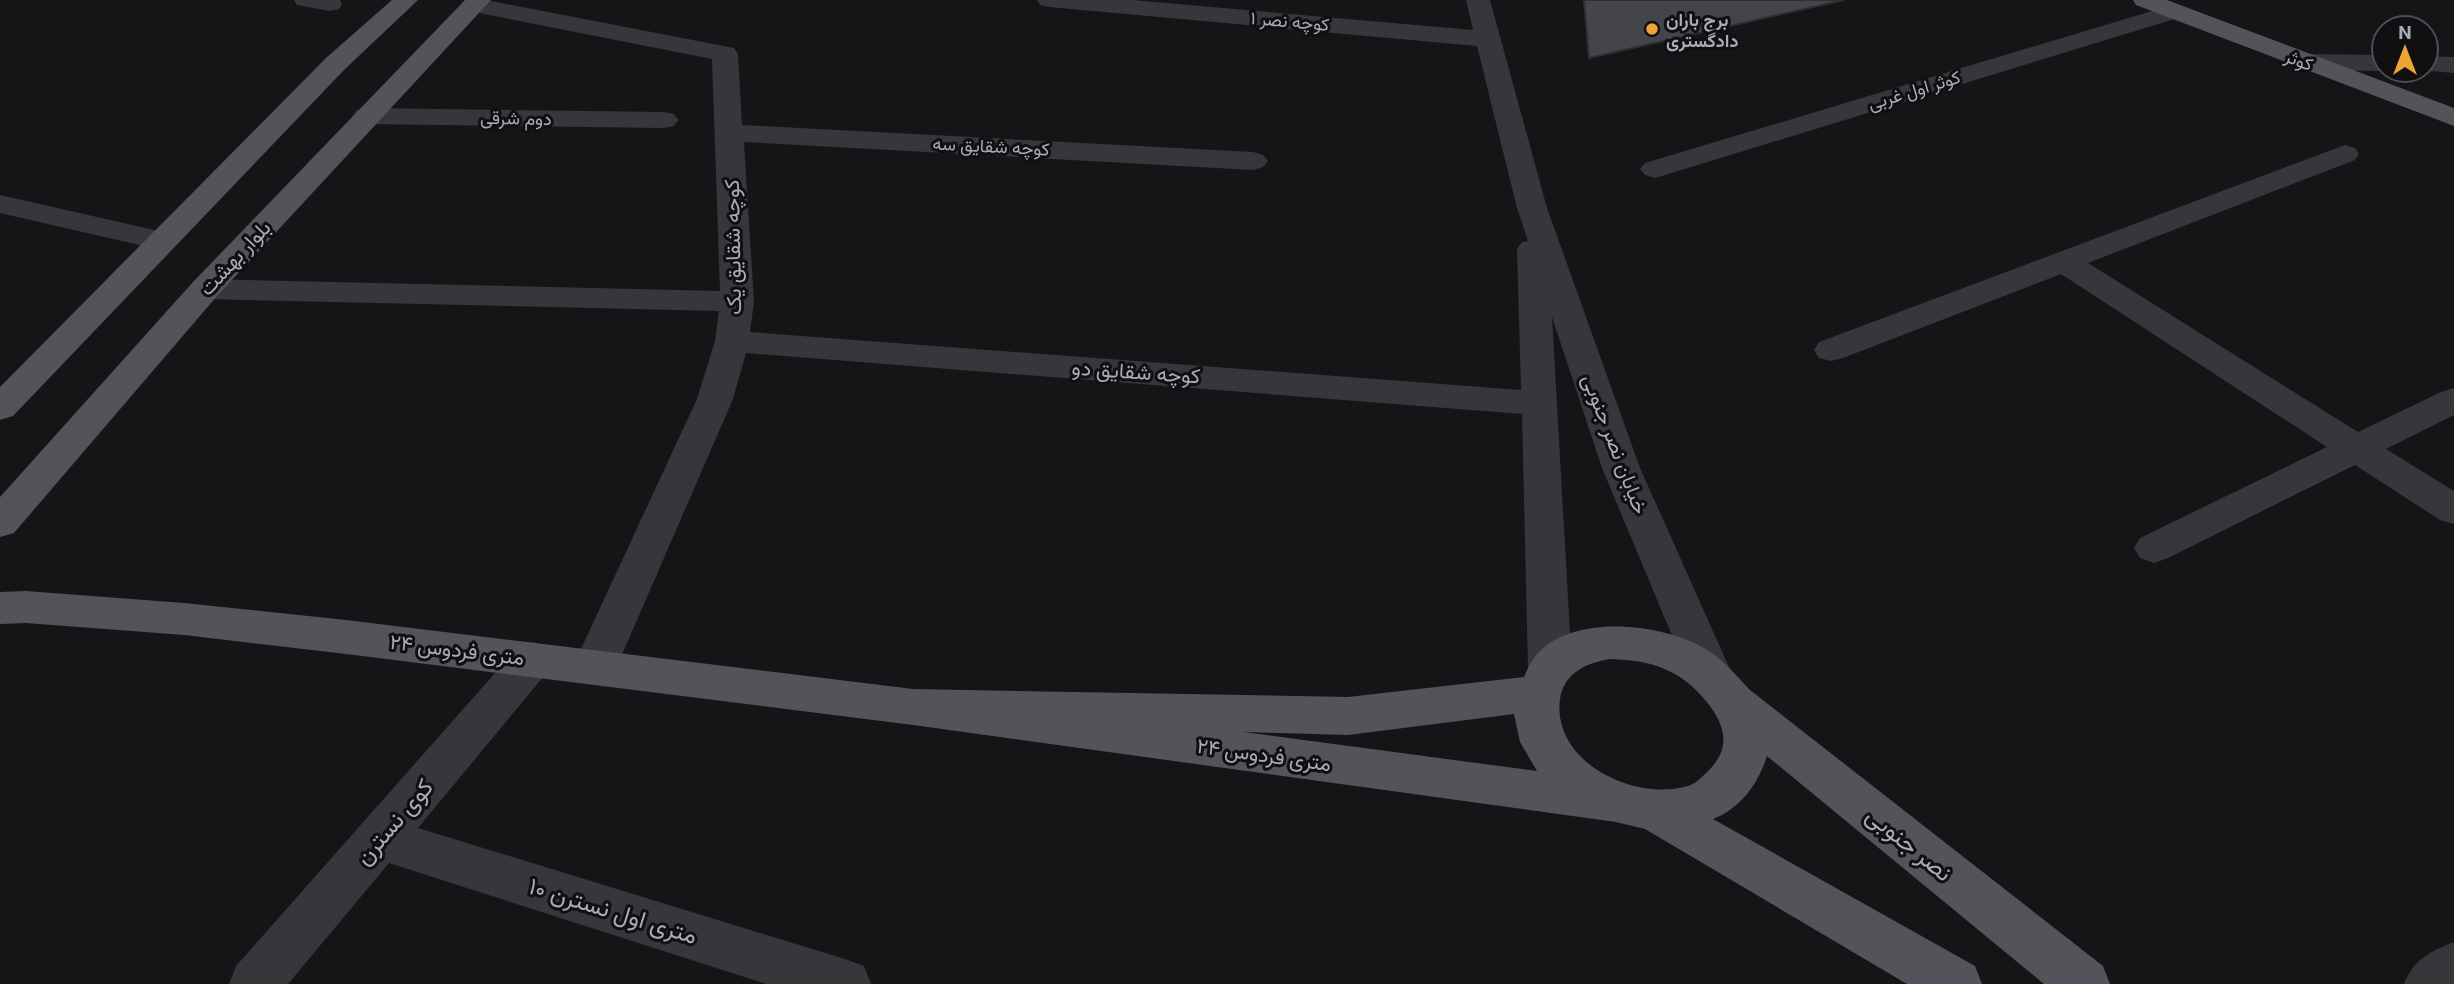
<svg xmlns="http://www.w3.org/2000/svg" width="2454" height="984" font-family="Roboto,Vazirmatn,sans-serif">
<rect width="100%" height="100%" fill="#151517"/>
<path fill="#44454a" stroke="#2f2f32" stroke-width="2" d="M 1584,0 L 1844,0 L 1589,58 Z"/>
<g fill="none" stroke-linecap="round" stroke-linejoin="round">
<g fill="#36373b" fill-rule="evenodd">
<path d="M 294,0 L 340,0 L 342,4 L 339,9 L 330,11 L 297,5 Z"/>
<path d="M 465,0 L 486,0 L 734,48 L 738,54 L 742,125 L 1253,152 L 1263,155 L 1268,161 L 1263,167 L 1253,170 L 744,142 L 754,301 L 750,332 L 1521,390 L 1517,249 L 1522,242 L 1528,241 L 1517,208 L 1477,46 L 1049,7 L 1040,5 L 1037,0 L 1132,0 L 1473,30 L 1466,0 L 1490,0 L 1547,208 L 1640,468 L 1733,676 L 1726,688 L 1711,694 L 1696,688 L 1689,676 L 1602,468 L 1552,317 L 1572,668 L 1565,680 L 1550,685 L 1535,680 L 1528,668 L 1522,414 L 746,353 L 733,399 L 617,666 L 610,678 L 595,683 L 580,678 L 573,666 L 697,399 L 715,341 L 719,311 L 205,299 L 193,296 L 189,289 L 193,282 L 205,279 L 720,291 L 712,59 L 474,12 L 465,10 L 462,5 Z"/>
<path d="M 2172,5 L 2181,7 L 2184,12 L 2181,17 L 1665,175 L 1655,178 L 1645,175 L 1640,169 L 1645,163 Z"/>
<path d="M 2305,54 L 2384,55 L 2384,70 L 2388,70 L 2384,71 L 2305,70 L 2296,68 L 2292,62 L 2296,56 Z"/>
<path d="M 2426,56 L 2454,57 L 2454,73 L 2418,70 L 2426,70 Z"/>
<path d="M 367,108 L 664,112 L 674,114 L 678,120 L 674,126 L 664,128 L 367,124 L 357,122 L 353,116 L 357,110 Z"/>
<path d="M 2345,145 L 2355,148 L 2359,154 L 2355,160 L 2088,263 L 2358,432 L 2441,392 L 2454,388 L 2454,415 L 2386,449 L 2454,491 L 2454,524 L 2440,520 L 2355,465 L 2168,558 L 2154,563 L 2140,558 L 2134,548 L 2140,538 L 2327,447 L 2061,274 L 1843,358 L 1831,361 L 1819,358 L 1814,350 L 1819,342 Z"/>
<path d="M 0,195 L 172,234 L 177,241 L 172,248 L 161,250 L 0,213 Z"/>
<path d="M 533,642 L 548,647 L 555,659 L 548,671 L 418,828 L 845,959 L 864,966 L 871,984 L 766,984 L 389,863 L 288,984 L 229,984 L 236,966 L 518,647 Z"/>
<path d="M 2454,942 L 2454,984 L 2404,984 C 2414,959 2429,952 2454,942 Z"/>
</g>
<g fill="#52545a" fill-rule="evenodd">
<path d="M 392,0 L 418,0 L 344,70 L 13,416 L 0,420 L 0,387 L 326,58 Z"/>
<path d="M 465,0 L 491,0 L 217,296 L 14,533 L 0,537 L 0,497 L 193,282 Z"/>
<path d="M 2133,0 L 2167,0 L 2454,108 L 2454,126 L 2136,5 Z"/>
<path d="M 26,591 L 184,603 L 346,620 L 913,689 L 1348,697 L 1524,677 C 1527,670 1530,663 1534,658 C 1568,613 1659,623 1702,647 C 1721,657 1735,674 1750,690 L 2103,966 L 2110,984 L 2044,984 L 1767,756 C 1758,784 1741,808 1713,819 L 1975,966 L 1982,984 L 1907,984 L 1645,829 L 1616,822 L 913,725 L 346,654 L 184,635 L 26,623 L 0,624 L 0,592 ZM 1610,659 C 1644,660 1672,666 1697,691 C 1722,717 1737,745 1706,773 C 1699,780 1694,785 1684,787 C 1631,800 1552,761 1560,699 C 1564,673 1586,663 1610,659 ZM 1514,714 L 1520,742 L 1537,771 L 1243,732 L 1348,735 Z"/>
</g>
</g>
<circle fill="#eda636" stroke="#101012" stroke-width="2.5" cx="1652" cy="29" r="7"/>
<g text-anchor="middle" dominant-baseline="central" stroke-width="6" stroke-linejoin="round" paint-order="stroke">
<g font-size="18" font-weight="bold" fill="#a7acb6" stroke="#101012" text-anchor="start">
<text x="1666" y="19">برج باران<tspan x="1666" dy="21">دادگستری</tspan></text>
</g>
<g font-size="18" fill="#a7acb6" stroke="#101012">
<text transform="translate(1290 21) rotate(5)">کوچه نصر ۱</text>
<text transform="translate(2299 60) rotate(21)">کوثر</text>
<text transform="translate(1914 90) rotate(-17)">کوثر اول غربی</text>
<text transform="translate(516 118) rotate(1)">دوم شرقی</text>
<text transform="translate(991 146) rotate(3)">کوچه شقایق سه</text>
</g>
<g font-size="21" fill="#a7acb6" stroke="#101012">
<text transform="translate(733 247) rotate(-91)">کوچه شقایق یک</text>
<text transform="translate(235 258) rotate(-47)">بلوار بهشت</text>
<text transform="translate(1136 372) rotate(4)">کوچه شقایق دو</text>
<text transform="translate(1615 444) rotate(69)">خیابان نصر جنوبی</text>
<text transform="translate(457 650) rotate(7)">۲۴ متری فردوس</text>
<text transform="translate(1264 755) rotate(8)">۲۴ متری فردوس</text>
</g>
<g font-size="24" fill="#a7acb6" stroke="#101012">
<text transform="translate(394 822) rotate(-49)">کوی نسترن</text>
<text transform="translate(1909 844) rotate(39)">نصر جنوبی</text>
<text transform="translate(613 911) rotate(17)">۱۰ متری اول نسترن</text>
</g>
</g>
<g transform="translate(2405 49)"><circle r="33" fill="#101012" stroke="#4c4e54" stroke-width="2"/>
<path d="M0-5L12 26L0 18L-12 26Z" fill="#eda636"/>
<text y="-10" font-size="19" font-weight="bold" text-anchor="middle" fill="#a7acb6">N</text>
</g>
</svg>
